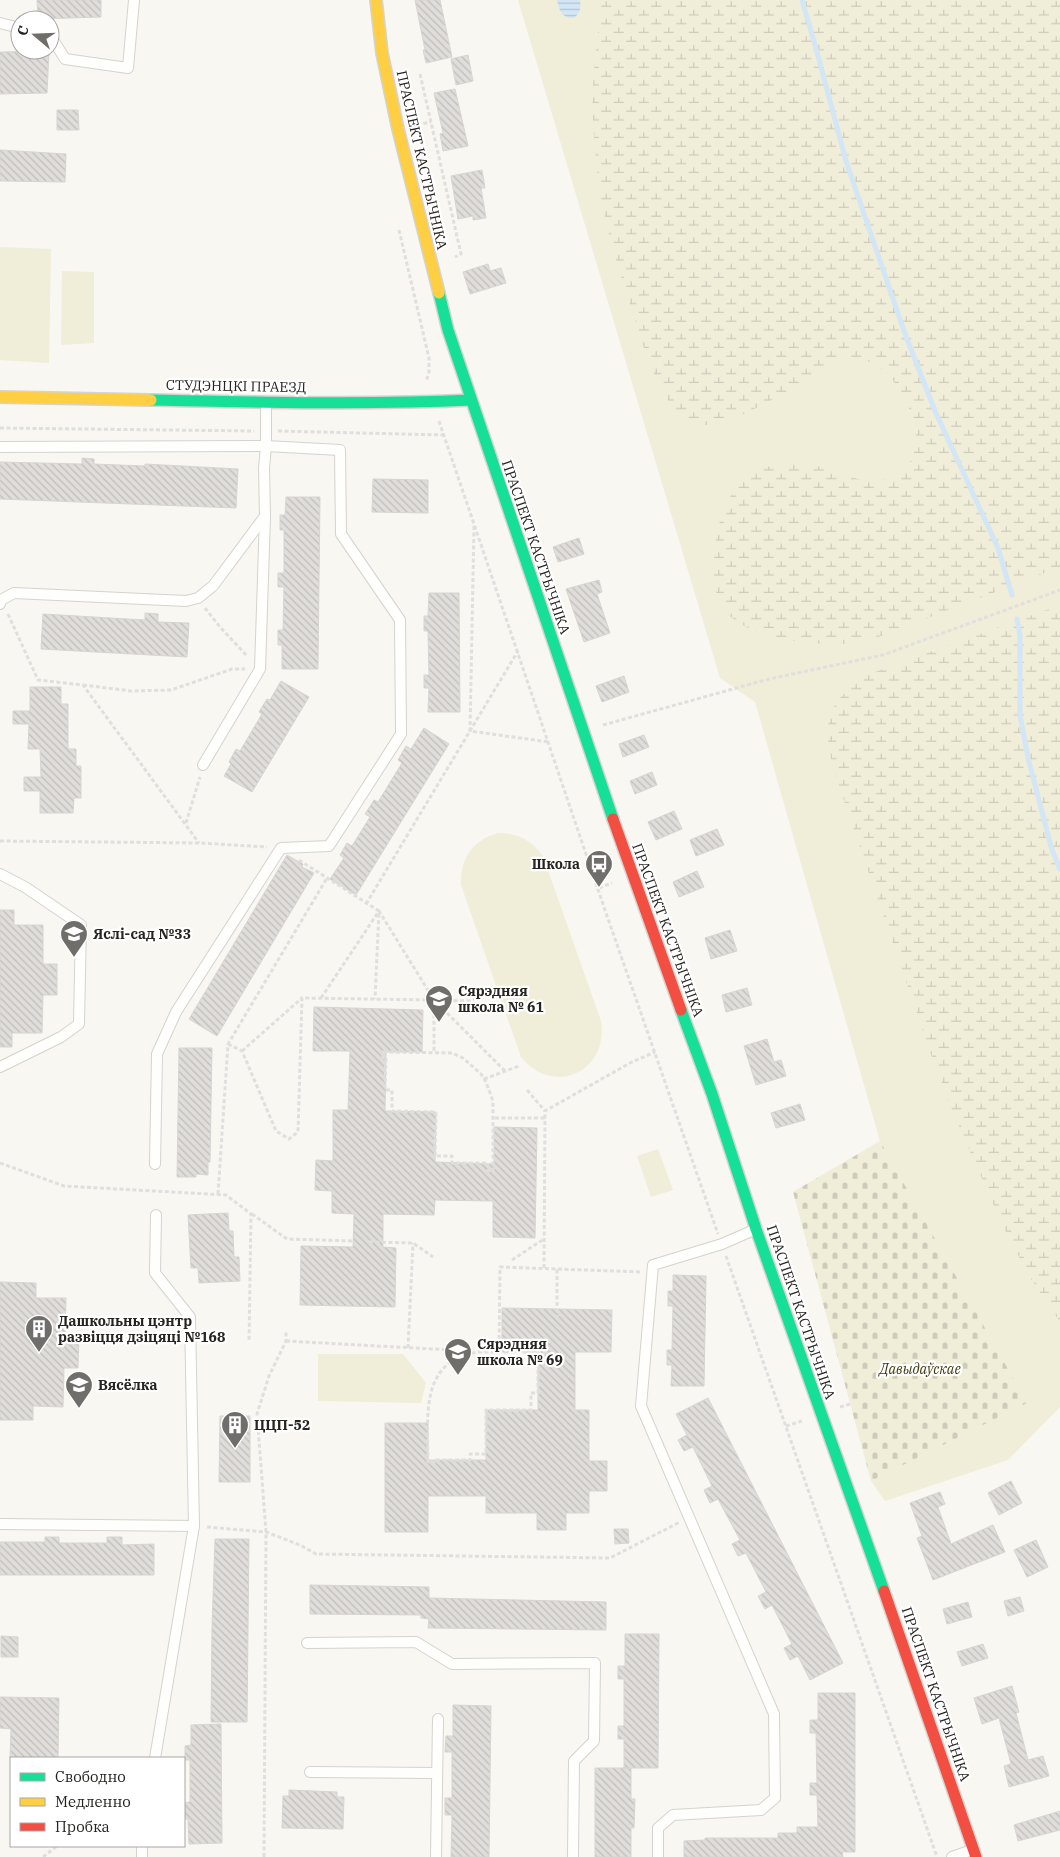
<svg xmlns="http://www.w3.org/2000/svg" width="1060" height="1857" font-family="'IBM Plex Serif',serif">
<defs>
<pattern id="wetland-marsh" width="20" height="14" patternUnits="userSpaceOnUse" patternTransform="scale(1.25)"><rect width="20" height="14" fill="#f0edd9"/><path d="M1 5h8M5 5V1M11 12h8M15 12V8" fill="none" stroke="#cecbba"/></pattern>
<pattern id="cemetery-stones" width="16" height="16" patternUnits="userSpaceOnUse" patternTransform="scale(1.25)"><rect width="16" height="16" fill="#f0edd9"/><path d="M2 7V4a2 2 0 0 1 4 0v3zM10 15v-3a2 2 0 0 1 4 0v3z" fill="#cecbba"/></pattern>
<pattern id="water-rules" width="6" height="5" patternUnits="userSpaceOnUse" patternTransform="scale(1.25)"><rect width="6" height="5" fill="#d2e6f6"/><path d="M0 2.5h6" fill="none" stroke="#b4c5d3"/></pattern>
<pattern id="building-back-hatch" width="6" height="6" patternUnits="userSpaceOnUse" patternTransform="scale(1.25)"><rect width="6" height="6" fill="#e0ddda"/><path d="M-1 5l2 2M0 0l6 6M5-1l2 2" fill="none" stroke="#c0bebb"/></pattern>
</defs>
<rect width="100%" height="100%" fill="#f8f7f2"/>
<g fill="#f0edd9">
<path d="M 518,0 L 1060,0 L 1060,1407 L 1008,1460 L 885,1501 L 871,1481 L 1027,1403 L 880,1141 L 755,702 L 720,678 Z"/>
<path d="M 0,247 L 51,249 L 49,363 L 0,360 Z"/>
<path d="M 62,271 L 94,272 L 94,343 L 61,345 Z"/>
<path d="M 498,833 C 518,833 531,840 543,856 L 601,1021 C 609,1072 553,1097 521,1057 L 461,885 C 460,858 473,840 498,833 Z"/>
<path d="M 658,1149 L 673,1190 L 651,1197 L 637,1156 Z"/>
<path d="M 318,1354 L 403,1354 L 426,1383 L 421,1403 L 318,1401 Z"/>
</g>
<g fill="url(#wetland-marsh)">
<path d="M 601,0 L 1060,0 L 1060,567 L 881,636 C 871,639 861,642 851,643 C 817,647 743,639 723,608 C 714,594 713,576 714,560 C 717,493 749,451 821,467 C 839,471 856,482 875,481 C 890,480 904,473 911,460 C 917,448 917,436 914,424 C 911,409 901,391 892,379 C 882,367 866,357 849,359 C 831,361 814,374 799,384 C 778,397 727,427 702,425 C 688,423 675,412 668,400 C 651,374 642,343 633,313 C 619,272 606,230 599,187 C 596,164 594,141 593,118 C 591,77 598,41 601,0 Z"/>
<path d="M 1060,605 L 1060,1322 L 1029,1276 L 1002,1224 L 954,1115 L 934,1063 L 835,774 C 821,723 824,702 872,673 Z"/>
</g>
<path fill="url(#cemetery-stones)" d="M 880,1141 L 1027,1403 L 871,1481 L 793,1192 Z"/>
<path fill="url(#water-rules)" d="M 557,0 L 580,0 C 581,8 580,13 574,18 C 562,19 559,10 557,0 Z"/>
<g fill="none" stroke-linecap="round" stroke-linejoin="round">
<g stroke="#d2e6f6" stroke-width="5">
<path d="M 802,0 L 817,52 L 846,161 L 904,331 L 935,411 L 998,548 L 1012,595"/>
<path d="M 1017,619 L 1020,635 L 1020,715 L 1028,758 L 1052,850 L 1060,869"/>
</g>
</g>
<g fill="url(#building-back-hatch)" stroke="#d7d5d2">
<path d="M 37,0 L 101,0 L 101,17 L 38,19 Z"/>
<path d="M 415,0 L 440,0 L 452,57 L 426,63 L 423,50 L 425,50 Z"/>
<path d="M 49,51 L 47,93 L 0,94 L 0,52 Z"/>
<path d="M 468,55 L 473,81 L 456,85 L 451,59 Z"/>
<path d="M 455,89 L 468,146 L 443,151 L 440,134 L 443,133 L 434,93 Z"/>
<path d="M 57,110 L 78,110 L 79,130 L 57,130 Z"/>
<path d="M 0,150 L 66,154 L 65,182 L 0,181 Z"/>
<path d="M 482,170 L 485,188 L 481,188 L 486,218 L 473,220 L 473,216 L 458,219 L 451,176 Z"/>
<path d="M 488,264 L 490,271 L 501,268 L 506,283 L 470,294 L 463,272 Z"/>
<path d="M 82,458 L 94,459 L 94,464 L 145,466 L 145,464 L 238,469 L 236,508 L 0,499 L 0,462 L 82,464 Z"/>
<path d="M 373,479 L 428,480 L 428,513 L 372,512 Z"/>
<path d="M 286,497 L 320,497 L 318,669 L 282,669 L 282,645 L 278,645 L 278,630 L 283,630 L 284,587 L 278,587 L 278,573 L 284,573 L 284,530 L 280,530 L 280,515 L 285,515 Z"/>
<path d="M 579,538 L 584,554 L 558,562 L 553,547 Z"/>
<path d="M 599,580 L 602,592 L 597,594 L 610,633 L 584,642 L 566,589 Z"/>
<path d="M 429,593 L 459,593 L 460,712 L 428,712 L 429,688 L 424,688 L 424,675 L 429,675 L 428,631 L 424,631 L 424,616 L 428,616 Z"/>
<path d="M 145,613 L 158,614 L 158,622 L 189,623 L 187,657 L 41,649 L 43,614 L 145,620 Z"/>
<path d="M 624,676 L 629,692 L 602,702 L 596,686 Z"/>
<path d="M 281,681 L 309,697 L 252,792 L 224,776 L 231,764 L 229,762 L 236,749 L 240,751 L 262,714 L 259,712 L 267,699 L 270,700 Z"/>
<path d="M 30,687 L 61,687 L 61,704 L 68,704 L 68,749 L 76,749 L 76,766 L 81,766 L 81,798 L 74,798 L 73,813 L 40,813 L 40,791 L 24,791 L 24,777 L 41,777 L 40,749 L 28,749 L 29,724 L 13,724 L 13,711 L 30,711 Z"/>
<path d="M 424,728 L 449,744 L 356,895 L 330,879 L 344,858 L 340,855 L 347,843 L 352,846 L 370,817 L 365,814 L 374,800 L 378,802 L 402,763 L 398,760 L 406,746 L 411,749 Z"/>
<path d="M 644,735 L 649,747 L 623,757 L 619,744 Z"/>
<path d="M 652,772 L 657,785 L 635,794 L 630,781 Z"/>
<path d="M 674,811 L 682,829 L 656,840 L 648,822 Z"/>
<path d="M 717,829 L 724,845 L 696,856 L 690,840 Z"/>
<path d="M 287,855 L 303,864 L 302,867 L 314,873 L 217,1036 L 189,1019 Z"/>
<path d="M 697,871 L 704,887 L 679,897 L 673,882 Z"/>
<path d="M 0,910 L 14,910 L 14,925 L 43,925 L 43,964 L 57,964 L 57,995 L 43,995 L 42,1033 L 12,1033 L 12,1047 L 0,1047 Z"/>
<path d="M 730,930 L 737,951 L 711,959 L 705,938 Z"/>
<path d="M 747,988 L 752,1005 L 726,1012 L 722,995 Z"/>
<path d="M 314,1007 L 423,1010 L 422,1052 L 386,1052 L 385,1111 L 436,1112 L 435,1162 L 494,1164 L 494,1127 L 537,1128 L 535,1238 L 493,1237 L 493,1201 L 435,1200 L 434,1215 L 383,1214 L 383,1247 L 396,1248 L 395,1307 L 300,1305 L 301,1246 L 353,1247 L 354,1214 L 332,1213 L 332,1191 L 315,1190 L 316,1160 L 333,1161 L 333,1110 L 348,1110 L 350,1051 L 313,1051 Z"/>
<path d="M 767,1039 L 774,1062 L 781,1060 L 786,1076 L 756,1085 L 744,1046 Z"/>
<path d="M 179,1048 L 212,1048 L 210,1162 L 208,1162 L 208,1175 L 196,1174 L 196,1177 L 177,1177 Z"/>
<path d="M 800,1104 L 805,1120 L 776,1128 L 771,1113 Z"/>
<path d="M 228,1213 L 229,1231 L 233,1231 L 234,1257 L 239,1257 L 240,1281 L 199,1283 L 198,1268 L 191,1268 L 188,1215 Z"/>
<path d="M 673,1275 L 706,1276 L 704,1386 L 671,1386 L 672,1365 L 667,1365 L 667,1350 L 672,1350 L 673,1306 L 668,1306 L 668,1291 L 673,1291 Z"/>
<path d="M 0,1282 L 36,1283 L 36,1298 L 66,1298 L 65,1338 L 79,1338 L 78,1368 L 64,1368 L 63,1407 L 33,1406 L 33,1420 L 0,1420 Z"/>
<path d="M 502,1308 L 612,1310 L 611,1352 L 575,1352 L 575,1410 L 589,1410 L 589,1461 L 607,1461 L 607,1491 L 589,1491 L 589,1513 L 566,1513 L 566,1530 L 537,1530 L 537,1513 L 486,1513 L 486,1496 L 428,1496 L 428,1532 L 385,1532 L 385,1423 L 428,1423 L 428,1460 L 486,1460 L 486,1410 L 538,1410 L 538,1352 L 502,1352 Z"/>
<path d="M 708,1398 L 843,1663 L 810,1680 L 798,1656 L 790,1660 L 784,1648 L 792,1644 L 772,1605 L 765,1609 L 758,1596 L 766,1592 L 746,1553 L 738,1556 L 732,1544 L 740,1540 L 718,1499 L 710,1503 L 704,1490 L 712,1486 L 693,1447 L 684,1451 L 678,1440 L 687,1435 L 676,1414 Z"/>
<path d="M 220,1416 L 250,1416 L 250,1482 L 219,1482 Z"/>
<path d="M 1011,1481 L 1022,1503 L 999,1515 L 988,1493 Z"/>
<path d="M 940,1492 L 945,1504 L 938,1507 L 951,1544 L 993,1525 L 1005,1552 L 933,1580 L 917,1538 L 922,1536 L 910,1503 Z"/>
<path d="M 614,1529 L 628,1529 L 629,1543 L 615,1544 Z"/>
<path d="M 45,1537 L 59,1537 L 59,1543 L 107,1543 L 107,1537 L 122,1537 L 122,1545 L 154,1544 L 154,1575 L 0,1575 L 0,1542 L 45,1542 Z"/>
<path d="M 215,1539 L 249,1539 L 247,1722 L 211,1722 L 212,1628 Z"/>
<path d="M 1036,1540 L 1048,1567 L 1027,1577 L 1014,1550 Z"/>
<path d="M 310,1585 L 429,1587 L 429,1598 L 606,1602 L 606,1630 L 428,1628 L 429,1619 L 421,1618 L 421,1615 L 310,1614 Z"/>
<path d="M 1020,1597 L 1024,1611 L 1008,1616 L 1004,1601 Z"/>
<path d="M 968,1602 L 972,1617 L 947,1624 L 943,1609 Z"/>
<path d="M 625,1634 L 659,1634 L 658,1768 L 631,1768 L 631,1799 L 635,1799 L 634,1828 L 631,1828 L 631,1857 L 595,1857 L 595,1768 L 630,1768 L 624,1768 L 624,1739 L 618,1739 L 618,1726 L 624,1726 L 624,1679 L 618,1679 L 618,1666 L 625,1666 Z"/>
<path d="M 1,1636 L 18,1637 L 18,1657 L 1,1657 Z"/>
<path d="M 983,1644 L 988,1658 L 962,1666 L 957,1652 Z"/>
<path d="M 1012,1686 L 1019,1712 L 1016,1713 L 1028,1760 L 1043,1756 L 1049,1776 L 1009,1787 L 1004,1766 L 1011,1764 L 999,1718 L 982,1724 L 974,1698 Z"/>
<path d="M 818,1693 L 855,1693 L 855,1852 L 842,1852 L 843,1857 L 684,1857 L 684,1841 L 705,1840 L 705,1838 L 778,1838 L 778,1833 L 797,1833 L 797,1827 L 818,1827 L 817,1795 L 810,1795 L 810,1783 L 817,1783 L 816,1733 L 810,1733 L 810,1720 L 818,1720 Z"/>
<path d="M 0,1697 L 59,1698 L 58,1758 L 10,1758 L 11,1729 L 0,1728 Z"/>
<path d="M 453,1705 L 491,1706 L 489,1857 L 451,1857 L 452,1815 L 445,1815 L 445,1798 L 452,1798 L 452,1752 L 445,1752 L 446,1736 L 453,1736 Z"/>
<path d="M 221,1724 L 222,1843 L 189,1844 L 188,1819 L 184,1819 L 184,1803 L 190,1802 L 190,1760 L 185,1760 L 185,1746 L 191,1745 L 191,1725 Z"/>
<path d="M 289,1790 L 337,1792 L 337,1797 L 344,1797 L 343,1829 L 282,1828 L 283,1796 L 289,1796 Z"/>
<path d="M 1060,1811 L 1060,1830 L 1018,1841 L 1014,1825 Z"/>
</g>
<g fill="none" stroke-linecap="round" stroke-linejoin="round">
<defs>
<g id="lane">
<path d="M 0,23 L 20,28"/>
<path d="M 50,35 L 65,59 L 128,68 L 134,0"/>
<path d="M 0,447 L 266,446 L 340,450 L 341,534 L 400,620 L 401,734 L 329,846 L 281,848 L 176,1012 L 157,1054 L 155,1164"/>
<path d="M 0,604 L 1,600 L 14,593 L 186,601 L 198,598 L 213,586 L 265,516"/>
<path d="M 203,765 L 260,669 L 265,516 L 264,468 L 266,446 L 266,403"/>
<path d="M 0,874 L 25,887 L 81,925 L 79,1024 L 61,1037 L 0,1067"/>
<path d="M 156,1215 L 155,1273 L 190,1317 L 194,1526"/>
<path d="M 0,1524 L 194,1526 L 155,1758"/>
<path d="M 307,1643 L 416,1642 L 452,1664 L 595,1663 L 594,1741 L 574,1761 L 573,1857"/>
<path d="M 310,1772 L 437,1773"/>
<path d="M 142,1857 L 142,1846"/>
<path d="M 436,1857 L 438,1719"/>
<path d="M 658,1857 L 658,1828 L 673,1815 L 761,1810 L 775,1798 L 774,1714 L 641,1406 L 653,1265 L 722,1244 L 754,1230"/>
<path d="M 952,1857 L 972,1850"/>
</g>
<g id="fast">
<path d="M 439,293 L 448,330 L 613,819"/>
<path d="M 151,400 C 257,402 364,405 471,400"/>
<path d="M 681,1010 L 712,1094 L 756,1229 L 884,1591"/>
</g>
<g id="slow">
<path d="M 376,0 L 382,53 L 398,129 L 439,293"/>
<path d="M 0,397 L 151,400"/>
</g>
<g id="jam">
<path d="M 613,819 L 681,1010"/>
<path d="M 884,1591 L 976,1857"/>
</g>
</defs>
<use href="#lane" stroke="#d4d3cf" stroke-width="12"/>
<use href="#fast" stroke="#d4d3cf" stroke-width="14"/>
<use href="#slow" stroke="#d4d3cf" stroke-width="14"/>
<use href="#jam" stroke="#d4d3cf" stroke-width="14"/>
<g stroke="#e0dfde" stroke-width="3" stroke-dasharray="4 2.5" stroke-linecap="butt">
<path d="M 420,74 L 461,254 L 455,257"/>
<path d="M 417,125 L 431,122"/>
<path d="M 399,230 L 429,358 L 429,372 L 426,382"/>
<path d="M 439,421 L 606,913 L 718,1234"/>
<path d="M 0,428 L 254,431"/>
<path d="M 278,431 L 444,435"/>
<path d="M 474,526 L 470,731 L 549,742"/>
<path d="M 205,608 L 220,627 L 247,656"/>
<path d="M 8,614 L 38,680 L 83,685 L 199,843"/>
<path d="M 83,685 L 131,691 L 171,690 L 232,669 L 245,669"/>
<path d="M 603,725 L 769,679 L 883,655 L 1060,590"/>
<path d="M 186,823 L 200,777"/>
<path d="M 0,841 L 200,843 L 267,847"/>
<path d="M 299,860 L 379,911 L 375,999"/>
<path d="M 599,888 L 612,883"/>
<path d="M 366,904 L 518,651"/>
<path d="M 321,998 L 379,911 L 434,1000 L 505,1071"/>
<path d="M 434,1000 L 469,1001 L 493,992"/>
<path d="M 228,1044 L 242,1051 L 276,1131 L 289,1139 L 298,1132 L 302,998 L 434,1000 L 434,1053"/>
<path d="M 242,1051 L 302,998"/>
<path d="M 383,1052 L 452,1053 L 463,1058 L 481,1074 L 486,1082 L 493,1101 L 493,1171 L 487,1171 L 488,1163 L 452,1163 L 452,1156 L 435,1156 L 436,1112 L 392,1111 L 392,1090 L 385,1090 L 386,1059 L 383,1059 Z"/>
<path d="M 484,1079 L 519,1066"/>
<path d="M 527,1090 L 545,1111"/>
<path d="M 495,1118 L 545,1118"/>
<path d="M 0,1163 L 64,1186 L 226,1195 L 251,1214 L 249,1342"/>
<path d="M 218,1194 L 228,1044 L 327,878"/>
<path d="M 252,1214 L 287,1239 L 353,1241"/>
<path d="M 369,1242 L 413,1243 L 433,1257"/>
<path d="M 726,1256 L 937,1857"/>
<path d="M 512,1260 L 544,1239"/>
<path d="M 544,1268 L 545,1111 L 630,1063 L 655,1052"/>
<path d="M 557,1319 L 557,1268"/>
<path d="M 286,1341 L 470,1351"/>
<path d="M 408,1348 L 413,1243"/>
<path d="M 478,1352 L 544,1352 L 545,1359 L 538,1359 L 538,1393 L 531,1393 L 531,1410 L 486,1410 L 486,1454 L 470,1454 L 470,1460 L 434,1460 L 434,1462 L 428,1462 C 428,1416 419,1361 478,1352 Z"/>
<path d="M 499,1352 L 500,1267 L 642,1272"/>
<path d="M 840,1407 L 850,1404"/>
<path d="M 786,1426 L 802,1421"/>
<path d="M 207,1527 L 266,1532 L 300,1545 L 316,1554 L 610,1558 L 680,1522"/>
<path d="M 43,1857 L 57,1846"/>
<path d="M 264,1857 L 266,1532 L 257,1414 L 269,1376 L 286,1341 L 286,1330"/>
</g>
<use href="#lane" stroke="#fefefd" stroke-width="10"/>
<use href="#fast" stroke="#16e098" stroke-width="11"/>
<use href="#slow" stroke="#ffcf43" stroke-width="11"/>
<use href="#jam" stroke="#f24e42" stroke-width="11"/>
</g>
<defs>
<symbol id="bus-pin" viewBox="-11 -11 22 30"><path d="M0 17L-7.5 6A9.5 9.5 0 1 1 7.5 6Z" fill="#6f6e6a" stroke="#fff"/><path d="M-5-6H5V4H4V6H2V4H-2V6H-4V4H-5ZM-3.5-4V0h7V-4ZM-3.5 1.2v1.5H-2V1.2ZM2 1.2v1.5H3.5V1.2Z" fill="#fff"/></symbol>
<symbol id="school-pin" viewBox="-11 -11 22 30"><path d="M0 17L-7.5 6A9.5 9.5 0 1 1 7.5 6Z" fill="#6f6e6a" stroke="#fff"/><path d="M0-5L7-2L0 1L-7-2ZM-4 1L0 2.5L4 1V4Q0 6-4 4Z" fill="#fff"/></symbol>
<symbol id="building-pin" viewBox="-11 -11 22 30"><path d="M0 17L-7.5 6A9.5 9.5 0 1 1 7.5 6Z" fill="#6f6e6a" stroke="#fff"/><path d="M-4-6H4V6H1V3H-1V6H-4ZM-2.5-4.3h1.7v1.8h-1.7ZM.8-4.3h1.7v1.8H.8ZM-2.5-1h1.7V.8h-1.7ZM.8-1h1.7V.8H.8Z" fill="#fff"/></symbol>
</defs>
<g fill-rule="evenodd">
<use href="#bus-pin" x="583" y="848" width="32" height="43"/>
<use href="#school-pin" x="58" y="918" width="32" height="43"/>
<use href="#school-pin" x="423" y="983" width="32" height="43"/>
<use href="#building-pin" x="23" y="1313" width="32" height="43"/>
<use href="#school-pin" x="442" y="1336" width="32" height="43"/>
<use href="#school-pin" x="63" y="1369" width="32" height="43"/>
<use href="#building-pin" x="219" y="1409" width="32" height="43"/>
</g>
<g text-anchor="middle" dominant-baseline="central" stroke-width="4.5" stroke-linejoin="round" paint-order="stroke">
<g font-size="14" fill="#252420" stroke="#fff">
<text transform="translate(422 160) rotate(77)">ПРАСПЕКТ КАСТРЫЧНІКА</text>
<text transform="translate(236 386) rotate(1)">СТУДЭНЦКІ ПРАЕЗД</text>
<text transform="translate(536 547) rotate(71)">ПРАСПЕКТ КАСТРЫЧНІКА</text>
<text transform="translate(668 930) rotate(70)">ПРАСПЕКТ КАСТРЫЧНІКА</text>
<text transform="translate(801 1312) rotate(71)">ПРАСПЕКТ КАСТРЫЧНІКА</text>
<text transform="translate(936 1694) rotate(71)">ПРАСПЕКТ КАСТРЫЧНІКА</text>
</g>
<g font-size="14" font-weight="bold" fill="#252420" stroke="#fff" text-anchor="start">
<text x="580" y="864" text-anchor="end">Школа</text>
<text x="93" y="934">Яслі-сад №33</text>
<text x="458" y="991">Сярэдняя<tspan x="458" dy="16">школа № 61</tspan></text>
<text x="58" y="1321">Дашкольны цэнтр<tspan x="58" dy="16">развіцця дзіцяці №168</tspan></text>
<text x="477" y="1344">Сярэдняя<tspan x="477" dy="16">школа № 69</tspan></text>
<text x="98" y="1385">Вясёлка</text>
<text x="254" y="1425">ЦЦП-52</text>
</g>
<g font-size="14" font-style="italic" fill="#41390e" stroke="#fff">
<text x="920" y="1369">Давыдаўскае</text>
</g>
</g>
<rect x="10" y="1757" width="175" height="90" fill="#ffffff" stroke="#a8a7a6"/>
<rect x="20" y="1773" width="25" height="8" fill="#16e098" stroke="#a8a7a6"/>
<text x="55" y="1782" font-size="15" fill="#252420">Свободно</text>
<rect x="20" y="1798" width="25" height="8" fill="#ffcf43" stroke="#a8a7a6"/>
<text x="55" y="1807" font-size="15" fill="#252420">Медленно</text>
<rect x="20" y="1823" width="25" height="8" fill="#f24e42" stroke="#a8a7a6"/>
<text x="55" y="1832" font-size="15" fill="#252420">Пробка</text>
<g transform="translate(35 35) rotate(289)"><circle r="24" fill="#ffffff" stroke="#a8a7a6"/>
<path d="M0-4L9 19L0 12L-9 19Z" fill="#6f6e6a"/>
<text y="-8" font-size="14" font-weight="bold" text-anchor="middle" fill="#252420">С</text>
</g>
</svg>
